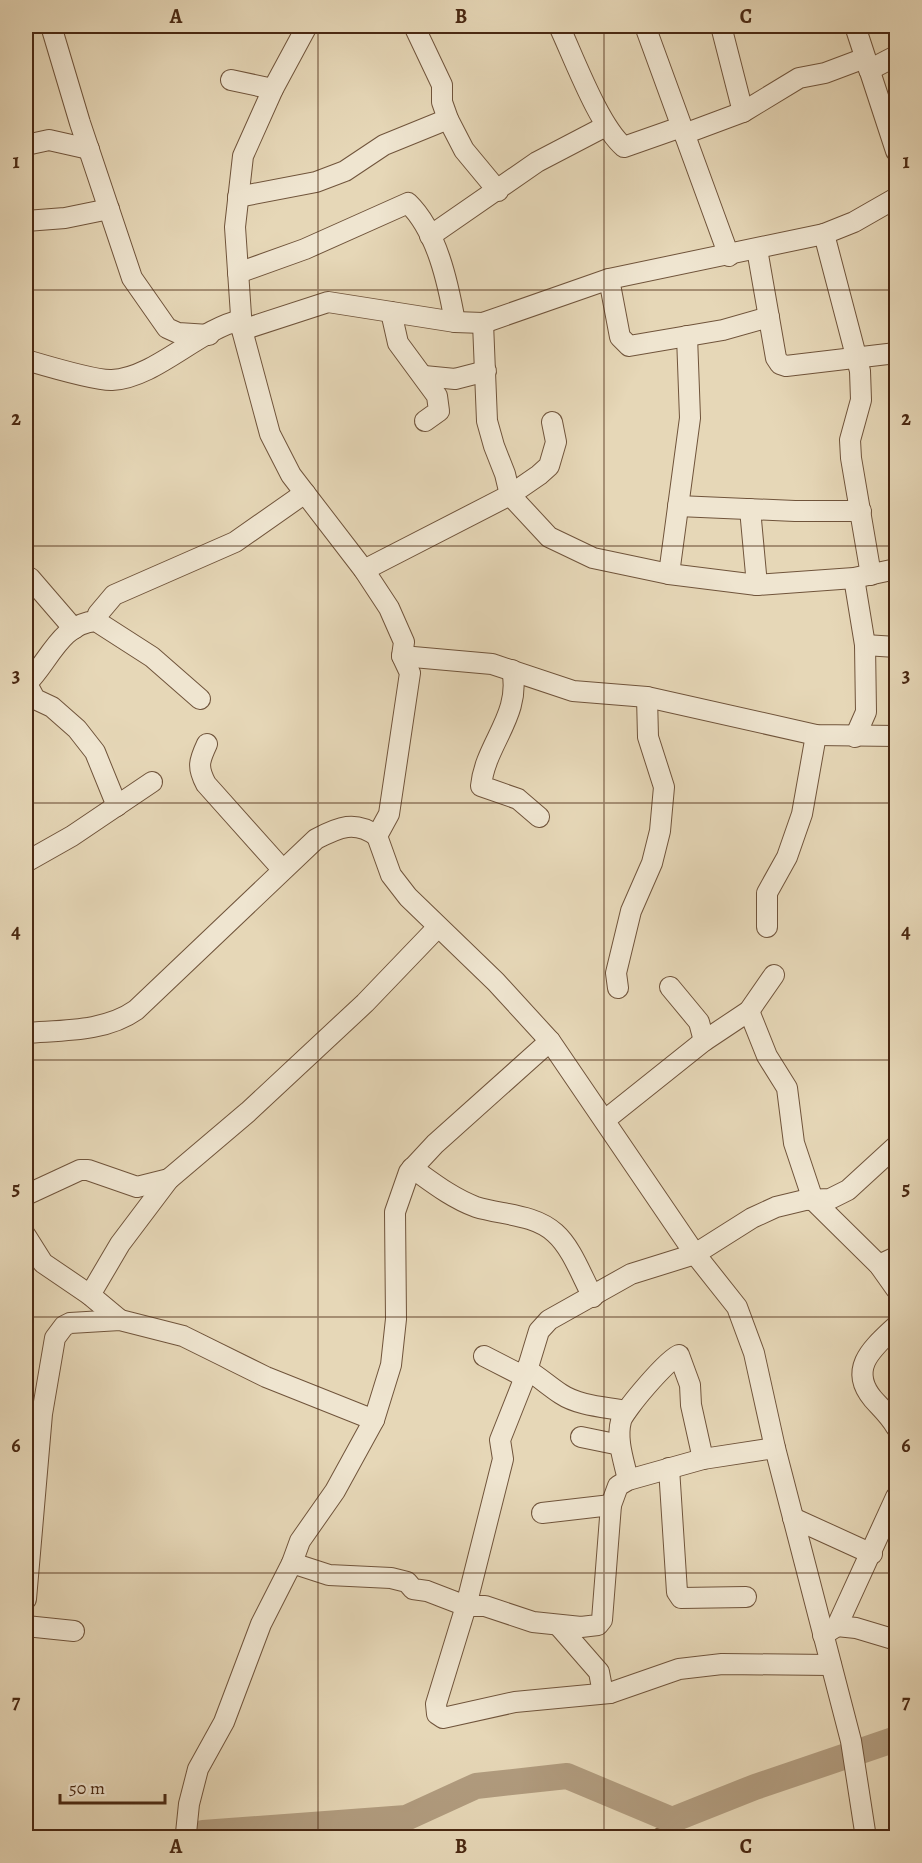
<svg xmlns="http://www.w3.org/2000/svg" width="922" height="1863" font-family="Alegreya,serif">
<rect width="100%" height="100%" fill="#e6d7b7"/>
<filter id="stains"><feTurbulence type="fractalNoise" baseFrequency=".00333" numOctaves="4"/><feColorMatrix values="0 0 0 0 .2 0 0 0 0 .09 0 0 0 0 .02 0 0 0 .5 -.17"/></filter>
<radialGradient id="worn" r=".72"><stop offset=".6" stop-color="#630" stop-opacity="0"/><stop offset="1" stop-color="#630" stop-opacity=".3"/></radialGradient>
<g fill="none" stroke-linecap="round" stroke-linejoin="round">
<path stroke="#876e53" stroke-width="4.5" d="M 645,1838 L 672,1820"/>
<path stroke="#b19c7f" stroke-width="26" d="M 186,1838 L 203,1833 L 406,1818 L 476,1786 L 567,1776 L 672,1820 L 755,1787 L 896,1739"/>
<defs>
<g id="minor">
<path d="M 51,26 L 80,123 L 132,278 L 167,328 L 178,333 L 209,335"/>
<path d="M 307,26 L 273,89 L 243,156 L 235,227 L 242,330 L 270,434 L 291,475 L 364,570 L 389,608 L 404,642 L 402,656 L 410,673 L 389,814 L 377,836 L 391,875 L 408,897 L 496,982 L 550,1041 L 695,1254 L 737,1307 L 754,1353 L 775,1448 L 851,1741 L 866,1838"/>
<path d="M 414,26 L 442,85 L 442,102 L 448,119 L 464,150 L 498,191"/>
<path d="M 559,26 C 574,58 599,126 624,147 L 681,127"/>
<path d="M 645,26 L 729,256"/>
<path d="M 721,26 L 743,112"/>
<path d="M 855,26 L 896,151"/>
<path d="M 869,70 L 896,56"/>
<path d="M 231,80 L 273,89"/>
<path d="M 684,134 L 743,112 L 799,78 L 825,73 L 865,58"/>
<path d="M 26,145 L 49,140 L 89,149"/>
<path d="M 238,197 L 316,182 L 345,171 L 384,145 L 448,119"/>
<path d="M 26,221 L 65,218 L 109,209"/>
<path d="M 824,234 L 860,371 L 861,400 L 850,440 L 851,458 L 871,575"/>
<path d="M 430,236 L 537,162 L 606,126"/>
<path d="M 757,249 L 776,358 L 780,364 L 786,366 L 896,353"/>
<path d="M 238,273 L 305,249 L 408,203 C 437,231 448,283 455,322"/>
<path d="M 609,279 L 620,337 L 629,346 L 723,330 L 769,317"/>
<path d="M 391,312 L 398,343 L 437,396 L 439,411 L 425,421"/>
<path d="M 483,323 L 487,421 L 494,446 L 505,474 L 510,495 L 549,537 L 593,558 L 669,574 L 757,585 L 854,578 L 896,569"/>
<path d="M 242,330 L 328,302 L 455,322 L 483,323 L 609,279 L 824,234 L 854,222 L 896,198"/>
<path d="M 26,360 C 43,365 96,381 112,380 C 155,378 199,329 241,320"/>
<path d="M 424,376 L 455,379 L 486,371"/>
<path d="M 678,506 L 795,511 L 861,511"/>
<path d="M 750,509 L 757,585"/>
<path d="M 364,570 L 510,495 L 539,475 L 549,466 L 556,442 L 552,422"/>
<path d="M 669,574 L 690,418 L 687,336"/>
<path d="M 26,576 L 30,578 L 74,629"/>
<path d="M 854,578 L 865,645 L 866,712 L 855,737"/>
<path d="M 96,621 L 98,614 L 114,595 L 235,542 L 305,493"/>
<path d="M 865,645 L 896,647"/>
<path d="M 402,656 L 492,664 L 573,691 L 647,697 L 816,735 L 896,736"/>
<path d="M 512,670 C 522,715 485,744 481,786 L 518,799 L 539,817"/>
<path d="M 26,684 C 48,664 60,623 96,621 L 152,657 L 200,699"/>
<path d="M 27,684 L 35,699 L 52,707 L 77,729 L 95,752 L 117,806"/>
<path d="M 207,744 C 199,761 197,767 206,784 L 282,869"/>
<path d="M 26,862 L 72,836 L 152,782"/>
<path d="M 767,927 L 767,893 L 787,857 L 802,814 L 816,735"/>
<path d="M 670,987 L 699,1022 L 704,1041"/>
<path d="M 618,988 L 616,973 L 631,911 L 652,863 L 660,831 L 664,787 L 648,737 L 647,697"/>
<path d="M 749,1011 L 767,1056 L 787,1088 L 794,1143 L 813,1200 L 879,1265 L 896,1289"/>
<path d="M 26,1033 C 62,1030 105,1032 136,1010 L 316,839 C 339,827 355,820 377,836"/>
<path d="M 605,1120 L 704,1041 L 749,1011 L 774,975"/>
<path d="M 412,1168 C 433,1183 452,1198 476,1207 C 502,1215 534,1214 555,1233 C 572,1248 582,1277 593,1297"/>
<path d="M 26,1195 L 80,1170 L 88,1170 L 137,1187 L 169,1179"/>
<path d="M 26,1236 L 43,1263 L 90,1295 L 120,1320"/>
<path d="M 879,1265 L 896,1257"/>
<path d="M 90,1295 L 120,1244 L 169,1179 L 248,1112 L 365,1003 L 437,928"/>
<path d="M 896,1326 C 874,1347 847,1368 873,1399 C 881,1408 890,1416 896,1427"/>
<path d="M 484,1356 L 525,1377"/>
<path d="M 526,1369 C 539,1377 549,1386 561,1394 C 579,1406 606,1407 626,1411"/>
<path d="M 581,1437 L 620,1445"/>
<path d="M 669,1468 L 677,1592 L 681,1598 L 746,1597"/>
<path d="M 628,1480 C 624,1461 616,1440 621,1421 C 624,1410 668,1359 679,1355 L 690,1385 L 691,1405 L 703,1459"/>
<path d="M 542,1513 L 611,1505"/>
<path d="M 793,1518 L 872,1554"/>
<path d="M 292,1563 L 329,1575 L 391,1578 L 407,1582 L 413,1589 L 427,1591 L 466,1606 L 485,1606 L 533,1622 L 581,1627 L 598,1625 L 602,1620 L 611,1505 L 618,1486 L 628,1480 L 703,1459 L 775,1448"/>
<path d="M 26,1599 L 42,1414 L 55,1338 L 64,1326 L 70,1323 L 120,1320 L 183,1336 L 266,1377 L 374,1420"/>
<path d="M 558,1625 L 599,1672 L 602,1688 L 610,1693"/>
<path d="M 26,1626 L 74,1631"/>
<path d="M 837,1626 L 856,1628 L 896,1640"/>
<path d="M 823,1635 L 837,1626 L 896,1497"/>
<path d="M 831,1665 L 722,1664 L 679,1669 L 610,1693 L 515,1702 L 443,1718 L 437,1714 L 436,1704 L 466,1606 L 503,1459 L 500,1440 L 525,1377 L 539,1331 L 549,1320 L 631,1274 L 695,1254 L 752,1218 L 776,1207 L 805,1200 L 830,1199 L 848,1190 L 896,1146"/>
<path d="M 186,1833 L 189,1804 L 198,1769 L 224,1722 L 261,1624 L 292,1563 L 300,1541 L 335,1491 L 374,1420 L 391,1365 L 396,1319 L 395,1212 L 409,1172 L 435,1144 L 550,1041"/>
</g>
</defs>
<use href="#minor" stroke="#70543b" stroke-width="22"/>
<use href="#minor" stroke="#efe5d0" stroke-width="20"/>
</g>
<path fill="none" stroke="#492812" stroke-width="1.5" stroke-opacity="0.55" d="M 318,26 L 318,1838M 604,26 L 604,1838M 26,290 L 896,290M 26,546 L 896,546M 26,803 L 896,803M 26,1060 L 896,1060M 26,1317 L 896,1317M 26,1573 L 896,1573"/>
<rect width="922" height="1863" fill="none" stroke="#e6d7b7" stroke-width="66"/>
<path d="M60 1794v9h105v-9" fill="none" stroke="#492812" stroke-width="3"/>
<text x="69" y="1794" font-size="18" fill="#492812" stroke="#efe5d0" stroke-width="4.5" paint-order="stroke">50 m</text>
<rect x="33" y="33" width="856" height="1797" fill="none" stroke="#492812" stroke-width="2"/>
<g font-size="20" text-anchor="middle" font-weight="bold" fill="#492812">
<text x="176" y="23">A</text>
<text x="461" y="23">B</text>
<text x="746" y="23">C</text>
<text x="16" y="168">1</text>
<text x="906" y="168">1</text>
<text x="16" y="425">2</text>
<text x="906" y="425">2</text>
<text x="16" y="682">3</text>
<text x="906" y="682">3</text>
<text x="16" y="938">4</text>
<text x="906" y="938">4</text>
<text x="16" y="1195">5</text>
<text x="906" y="1195">5</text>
<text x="16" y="1452">6</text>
<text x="906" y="1452">6</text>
<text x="16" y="1708">7</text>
<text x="906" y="1708">7</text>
<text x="176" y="1853">A</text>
<text x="461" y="1853">B</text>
<text x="746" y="1853">C</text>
</g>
<rect width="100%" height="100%" filter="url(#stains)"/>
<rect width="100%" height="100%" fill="url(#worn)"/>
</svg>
